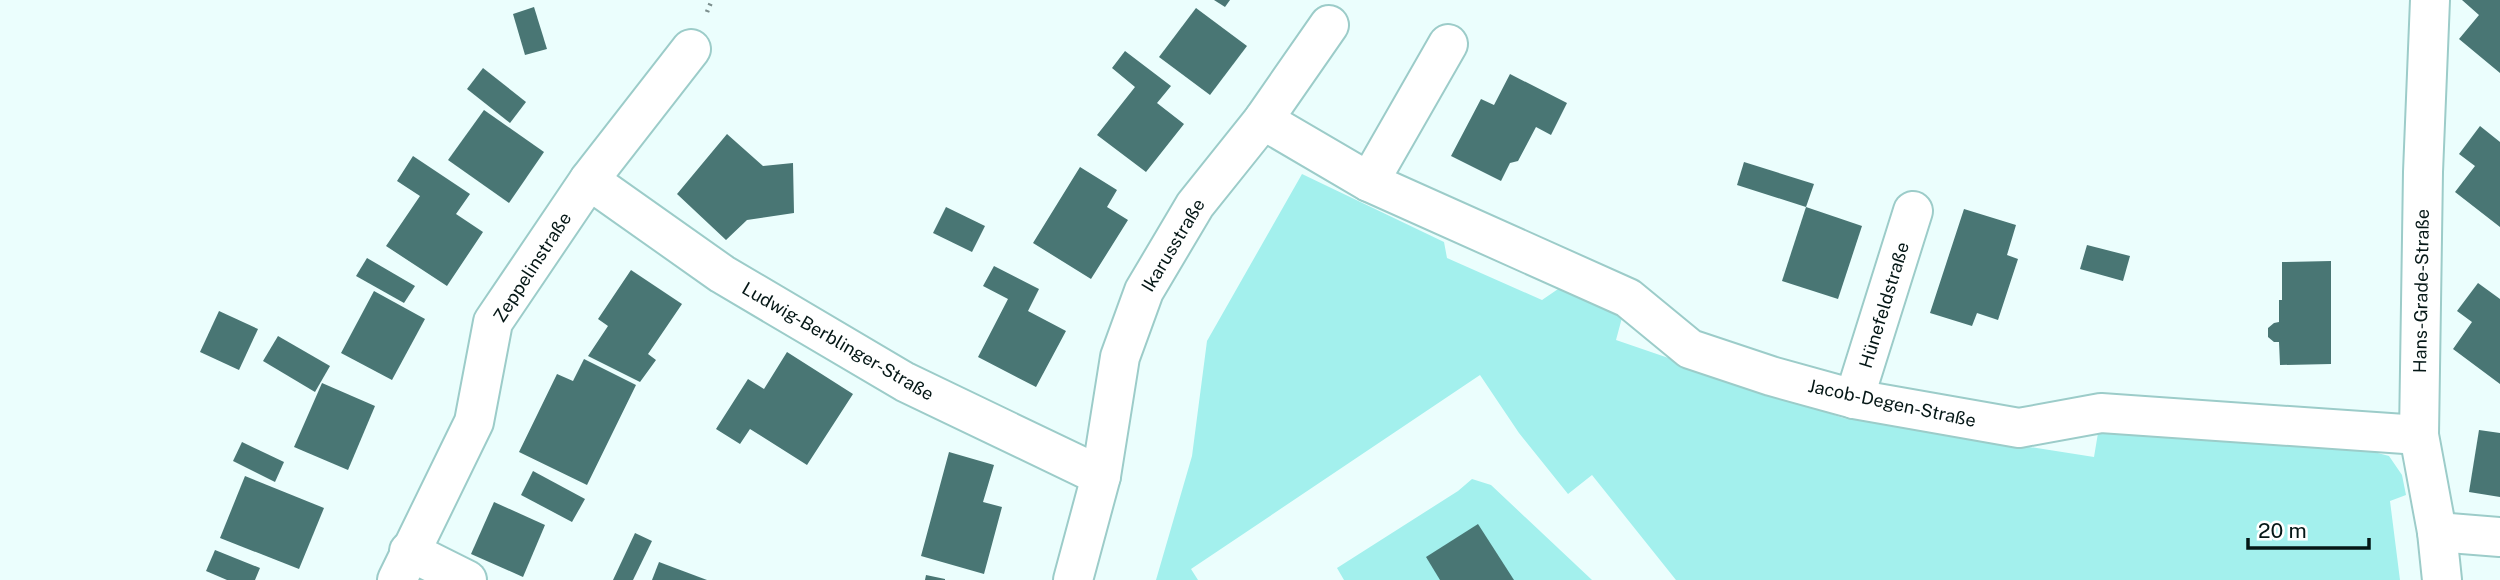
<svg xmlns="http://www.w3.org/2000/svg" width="2500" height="580" font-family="'Public Sans',sans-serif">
<rect width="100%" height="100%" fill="#ebfefd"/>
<g fill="#a3f0ed">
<path d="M 1302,174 L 1444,242 L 1447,258 L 1542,300 L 1561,287 L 1623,314 L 1616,340 L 1843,418 L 2094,457 L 2099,427 L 2287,446 L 2359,448 L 2389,456 L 2402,475 L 2406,495 L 2390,501 L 2400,580 L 1676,580 L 1592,475 L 1568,494 L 1519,433 L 1480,375 L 1191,569 L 1198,580 L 1156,580 L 1192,456 L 1207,341 Z"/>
<path d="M 1472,479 L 1491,485 L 1592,580 L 1344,580 L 1337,568 L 1458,491 Z"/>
</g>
<g fill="#497674">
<path d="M 1214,0 L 1230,0 L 1225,7 Z"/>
<path d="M 2462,0 L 2500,0 L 2500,73 L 2459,39 L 2479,15 Z"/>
<path d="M 534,7 L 547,49 L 525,55 L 513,14 Z"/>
<path d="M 1196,8 L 1247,46 L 1210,95 L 1159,57 Z"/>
<path d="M 1125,51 L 1171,86 L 1157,103 L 1184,124 L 1146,172 L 1097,135 L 1135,87 L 1112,68 Z"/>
<path d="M 483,68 L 526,102 L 510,123 L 467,89 Z"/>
<path d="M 1510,74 L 1567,103 L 1551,135 L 1536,127 L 1518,161 L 1510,163 L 1501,181 L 1451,156 L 1481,99 L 1494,105 Z"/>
<path d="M 484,110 L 544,152 L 509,203 L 448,160 Z"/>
<path d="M 2480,126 L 2500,142 L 2500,227 L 2455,192 L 2475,166 L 2459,154 Z"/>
<path d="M 727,134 L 763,166 L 793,163 L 794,213 L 747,220 L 726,240 L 677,194 Z"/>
<path d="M 413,156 L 470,194 L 456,214 L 483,232 L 447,286 L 386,246 L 420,196 L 397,181 Z"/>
<path d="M 1744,162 L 1814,184 L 1806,207 L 1737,185 Z"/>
<path d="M 1080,167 L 1117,190 L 1107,207 L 1128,220 L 1091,279 L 1033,243 Z"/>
<path d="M 946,207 L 985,226 L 972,252 L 933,233 Z"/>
<path d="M 1806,207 L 1862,226 L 1838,299 L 1782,281 Z"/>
<path d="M 1964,209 L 2016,225 L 2007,255 L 2018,259 L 1998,320 L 1977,313 L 1972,326 L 1930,313 Z"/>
<path d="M 2087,245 L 2130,256 L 2123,281 L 2080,269 Z"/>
<path d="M 367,258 L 415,286 L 404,303 L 356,276 Z"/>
<path d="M 2331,261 L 2331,364 L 2280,365 L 2279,342 L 2274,342 L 2268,337 L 2268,328 L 2274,323 L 2279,322 L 2279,300 L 2282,300 L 2282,262 Z"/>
<path d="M 994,266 L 1039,289 L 1028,311 L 1066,331 L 1036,387 L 978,357 L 1008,299 L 983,286 Z"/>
<path d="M 631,270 L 682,304 L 648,354 L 656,360 L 640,382 L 588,356 L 608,326 L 598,319 Z"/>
<path d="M 2478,283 L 2500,299 L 2500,384 L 2453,349 L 2472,322 L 2457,311 Z"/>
<path d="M 374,291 L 425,319 L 392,380 L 341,353 Z"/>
<path d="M 219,311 L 258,329 L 239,370 L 200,352 Z"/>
<path d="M 278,336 L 330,366 L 315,392 L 263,361 Z"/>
<path d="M 787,352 L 853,394 L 807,465 L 750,429 L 740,444 L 716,429 L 748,379 L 764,389 Z"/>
<path d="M 584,359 L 636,385 L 587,485 L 519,452 L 557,374 L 573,381 Z"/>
<path d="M 322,383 L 375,406 L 348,470 L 294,447 Z"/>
<path d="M 2479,430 L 2500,433 L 2500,497 L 2469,492 Z"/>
<path d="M 242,442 L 284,462 L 275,482 L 233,461 Z"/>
<path d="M 949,452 L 994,465 L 983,502 L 1002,507 L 984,574 L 921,556 Z"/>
<path d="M 533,471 L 585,499 L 572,522 L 521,495 Z"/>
<path d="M 245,476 L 324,508 L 299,569 L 220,538 Z"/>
<path d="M 494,502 L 545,525 L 523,577 L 471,554 Z"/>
<path d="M 1478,524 L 1514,580 L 1440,580 L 1426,557 Z"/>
<path d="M 635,533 L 652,541 L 633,580 L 613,580 Z"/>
<path d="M 215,550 L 260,568 L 255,580 L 227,580 L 206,571 Z"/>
<path d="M 659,562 L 707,580 L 652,580 Z"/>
<path d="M 926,575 L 945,579 L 945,580 L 925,580 Z"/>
</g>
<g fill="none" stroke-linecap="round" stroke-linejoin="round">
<defs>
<g id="minor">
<path d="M 2430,0 L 2423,172 L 2419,435 L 2437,532 L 2442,580"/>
<path d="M 1263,120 L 1369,182 L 1628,298 L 1690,349 L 1771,376 L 1854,399 L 2019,428 L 2101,413 L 2419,435"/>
<path d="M 589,180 L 722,274 L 905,382 L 1101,476"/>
<path d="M 1369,182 L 1448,44"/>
<path d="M 1854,399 L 1913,211"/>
<path d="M 2437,532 L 2500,537"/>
<path d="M 409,551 L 467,580"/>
<path d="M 397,580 L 474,422 L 493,322 L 589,180 L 691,49"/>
<path d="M 1073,580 L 1101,476 L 1120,357 L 1144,291 L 1195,205 L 1263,120 L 1329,25"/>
</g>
</defs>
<use href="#minor" stroke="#9cccc9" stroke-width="42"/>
<path stroke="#7c8f8e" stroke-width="4.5" stroke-dasharray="2 5" stroke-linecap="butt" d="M 707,12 L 712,0"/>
<use href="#minor" stroke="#fff" stroke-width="38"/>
</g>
<g text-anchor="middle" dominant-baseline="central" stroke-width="6" stroke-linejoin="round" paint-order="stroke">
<g font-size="18" fill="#051716" stroke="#fff">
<text transform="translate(1173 245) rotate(-59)">Ikarusstraße</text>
<text transform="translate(532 267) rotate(-57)">Zeppelinstraße</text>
<text transform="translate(2421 291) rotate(-89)">Hans-Grade-Straße</text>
<text transform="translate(1884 305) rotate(-73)">Hünefeldstraße</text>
<text transform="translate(838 341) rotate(30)">Ludwig-Berblinger-Straße</text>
<text transform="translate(1892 403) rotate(12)">Jacob-Degen-Straße</text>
</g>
</g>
<path d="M2248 538v10h121v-10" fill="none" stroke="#051716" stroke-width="3.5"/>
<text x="2258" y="538" font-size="21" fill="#051716" stroke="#ffffff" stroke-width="5" paint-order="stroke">20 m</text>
</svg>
